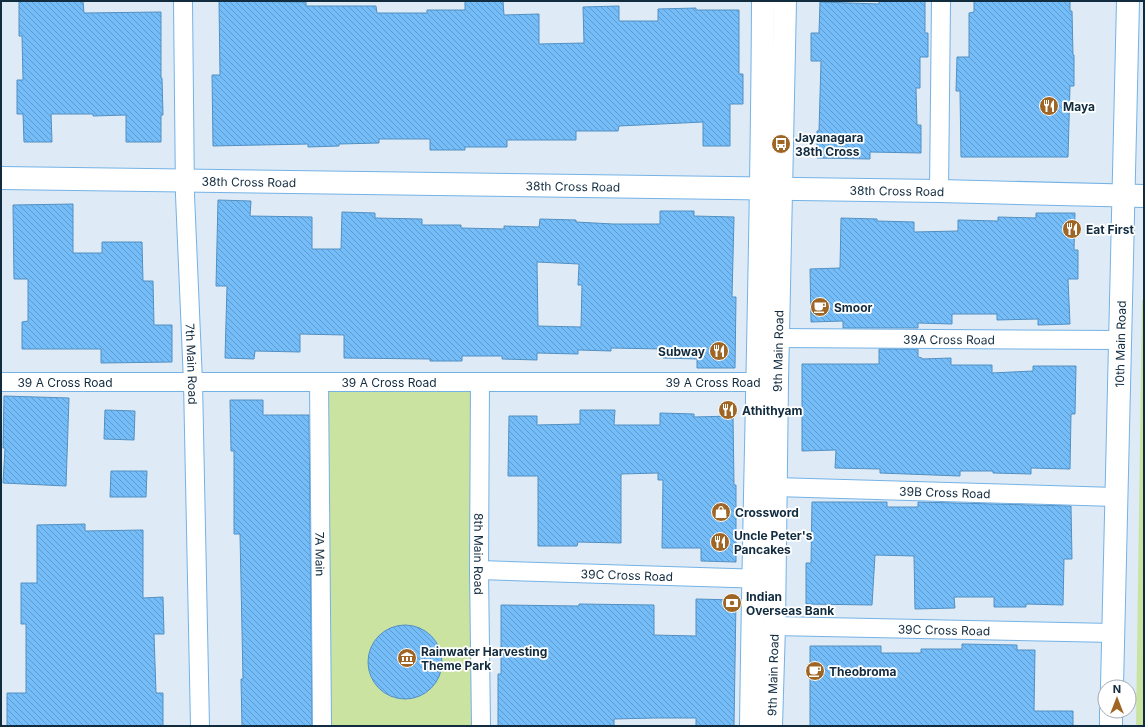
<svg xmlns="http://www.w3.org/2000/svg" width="1145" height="727" font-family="Inter,sans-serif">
<defs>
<pattern id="building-back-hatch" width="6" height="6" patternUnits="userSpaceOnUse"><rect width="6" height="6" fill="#74bdf9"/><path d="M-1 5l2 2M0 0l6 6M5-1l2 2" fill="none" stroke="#5e9acb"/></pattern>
</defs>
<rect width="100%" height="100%" fill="#deebf6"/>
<g fill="#cae3a1">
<path d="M 1142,300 L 1144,300 L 1144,726 L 1136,726 Z"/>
<path d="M 476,391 L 476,726 L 328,726 L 326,392 Z"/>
</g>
<g fill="url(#building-back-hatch)" stroke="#5390c2" fill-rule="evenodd">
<path d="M 19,1 L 83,1 L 84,13 L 161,12 L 161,78 L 162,78 L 163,115 L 161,115 L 161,142 L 126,142 L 126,115 L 93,116 L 93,114 L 51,114 L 52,142 L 24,142 L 23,114 L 17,114 L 17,80 L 23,80 L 22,36 L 19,36 Z"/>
<path d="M 219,1 L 306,2 L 306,6 L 376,6 L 377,13 L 427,13 L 427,10 L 465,10 L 465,1 L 503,1 L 504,15 L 539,14 L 539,44 L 584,43 L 583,7 L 619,6 L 619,21 L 658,21 L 658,9 L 696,8 L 696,10 L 739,10 L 739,74 L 743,74 L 743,104 L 730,104 L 730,146 L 703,146 L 703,122 L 619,126 L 618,131 L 576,131 L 576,140 L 507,140 L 507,147 L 465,147 L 465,150 L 430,150 L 430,139 L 379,139 L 379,143 L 339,144 L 339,146 L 308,147 L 308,144 L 213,146 L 212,75 L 220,75 Z"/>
<path d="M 879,1 L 925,1 L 925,33 L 928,33 L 928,57 L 920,57 L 920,88 L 916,88 L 917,125 L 921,125 L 921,153 L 870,152 L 870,159 L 817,158 L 817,131 L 819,131 L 821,61 L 811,61 L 811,33 L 819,33 L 820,2 L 879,4 Z"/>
<path d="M 974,1 L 1070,1 L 1070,11 L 1072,11 L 1073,55 L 1074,55 L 1074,86 L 1070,86 L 1068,157 L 961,157 L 960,91 L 956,91 L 957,57 L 969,57 L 969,13 L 974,12 Z"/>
<path d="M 218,200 L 251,201 L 250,216 L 312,217 L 312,249 L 341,249 L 342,212 L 375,213 L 375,218 L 422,219 L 422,225 L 461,225 L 461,228 L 504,229 L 504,226 L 539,227 L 540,219 L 576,220 L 576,222 L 613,224 L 660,224 L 660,211 L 694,211 L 694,216 L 734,217 L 732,297 L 736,297 L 735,368 L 697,368 L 697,359 L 663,358 L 663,349 L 611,348 L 611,351 L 578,350 L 578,354 L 537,353 L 537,360 L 502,359 L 502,356 L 462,356 L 462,361 L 430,361 L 430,359 L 344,358 L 344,335 L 300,334 L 300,352 L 255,351 L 254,359 L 225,358 L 227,286 L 216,286 ZM 537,262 L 579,264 L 578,285 L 582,285 L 581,327 L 538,326 Z"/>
<path d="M 73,204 L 73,253 L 102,253 L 102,242 L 142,242 L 143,281 L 153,281 L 154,325 L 172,325 L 172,362 L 101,363 L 101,349 L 22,349 L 22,322 L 28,321 L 28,279 L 14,279 L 13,205 Z"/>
<path d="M 1036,213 L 1075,213 L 1074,250 L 1078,250 L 1078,279 L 1068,279 L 1070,324 L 1038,325 L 1038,319 L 997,320 L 997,314 L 952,314 L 952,324 L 918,323 L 918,328 L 843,328 L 843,321 L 811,322 L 810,269 L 840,268 L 841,218 L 877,219 L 877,221 L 914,222 L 914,232 L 958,231 L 958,220 L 998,221 L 998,217 L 1036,218 Z"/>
<path d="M 879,349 L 918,349 L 918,357 L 922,358 L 922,359 L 951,358 L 951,365 L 992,365 L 992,373 L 1033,371 L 1033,366 L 1076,366 L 1075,414 L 1071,414 L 1070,469 L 1031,468 L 1031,474 L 993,473 L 993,471 L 960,471 L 960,476 L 880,473 L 880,469 L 835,468 L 836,450 L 802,451 L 802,364 L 879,364 Z"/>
<path d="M 4,396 L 69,398 L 66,486 L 3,483 L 5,448 L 3,448 Z"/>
<path d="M 230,400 L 263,400 L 263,415 L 309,415 L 312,726 L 242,726 L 241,679 L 243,679 L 240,534 L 234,534 L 234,451 L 231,451 Z"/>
<path d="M 105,410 L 135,411 L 134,440 L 104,439 Z"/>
<path d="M 580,410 L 615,410 L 614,425 L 660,425 L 660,413 L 694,414 L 694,417 L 733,416 L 734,485 L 736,485 L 736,562 L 701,561 L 701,548 L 662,548 L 663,480 L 658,480 L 658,473 L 621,474 L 621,543 L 578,542 L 577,546 L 538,546 L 538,476 L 508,476 L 509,416 L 537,416 L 537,425 L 580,424 Z"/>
<path d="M 111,471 L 147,471 L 146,497 L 110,497 Z"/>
<path d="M 812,502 L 887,502 L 887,507 L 918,507 L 918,502 L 1071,506 L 1072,559 L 1064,559 L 1063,605 L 1026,604 L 1026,607 L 994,607 L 994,597 L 954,597 L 955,608 L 915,609 L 914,556 L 875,555 L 872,605 L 806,604 L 806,563 L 811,563 Z"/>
<path d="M 85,524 L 85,531 L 143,530 L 143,598 L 163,597 L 164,634 L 154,634 L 156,693 L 163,693 L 163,726 L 7,726 L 7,693 L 26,693 L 26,624 L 21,624 L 21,583 L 37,583 L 37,525 Z"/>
<path d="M 696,599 L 736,600 L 734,726 L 696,726 L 696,718 L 654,718 L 614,719 L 614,726 L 498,726 L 498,674 L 501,674 L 501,605 L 579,606 L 579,604 L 654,605 L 654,635 L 696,636 Z"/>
<circle cx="405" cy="662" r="37"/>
<path d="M 962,644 L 1017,645 L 1017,650 L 1035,650 L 1034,711 L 1073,711 L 1073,726 L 810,726 L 810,646 L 881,646 L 881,653 L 921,653 L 921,649 L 962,649 Z"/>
</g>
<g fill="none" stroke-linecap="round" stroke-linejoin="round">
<defs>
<g id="minor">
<path id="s1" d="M 183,1 L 185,195 L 193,382 L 200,726"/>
<path d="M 939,191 L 941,1"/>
<path id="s2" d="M 778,338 L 1119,340"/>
<path id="s3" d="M 1,382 L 770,382"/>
<path id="s4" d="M 319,382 L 322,726"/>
<path id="s5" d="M 480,382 L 479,570 L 481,726"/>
<path id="s6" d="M 775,487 L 1116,497"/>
<path id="s7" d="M 479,570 L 766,579"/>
<path id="s8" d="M 774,626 L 1113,633"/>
</g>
<g id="tertiary">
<path id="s9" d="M 1,178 L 939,191 L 1144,196"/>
<path id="s10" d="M 1112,687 L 1128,1"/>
<path d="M 1111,726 L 1111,711"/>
</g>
<g id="secondary">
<path d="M 751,726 C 754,484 762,243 763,1"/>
<path id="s11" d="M 771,726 L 774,626 L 777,382 L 785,1"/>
</g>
</defs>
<use href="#minor" stroke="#74b2e6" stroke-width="20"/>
<use href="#tertiary" stroke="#74b2e6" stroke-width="24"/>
<use href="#secondary" stroke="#74b2e6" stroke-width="24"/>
<use href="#minor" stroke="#fff" stroke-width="18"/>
<use href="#tertiary" stroke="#fff" stroke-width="22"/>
<use href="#secondary" stroke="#fff" stroke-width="22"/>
</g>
<defs>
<symbol id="restaurant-disc" viewBox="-11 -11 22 22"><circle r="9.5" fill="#9f6524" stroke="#fff"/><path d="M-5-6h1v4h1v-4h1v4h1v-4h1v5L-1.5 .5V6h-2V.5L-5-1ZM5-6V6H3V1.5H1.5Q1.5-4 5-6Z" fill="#fff"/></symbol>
<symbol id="bus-disc" viewBox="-11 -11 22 22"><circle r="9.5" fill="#9f6524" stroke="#fff"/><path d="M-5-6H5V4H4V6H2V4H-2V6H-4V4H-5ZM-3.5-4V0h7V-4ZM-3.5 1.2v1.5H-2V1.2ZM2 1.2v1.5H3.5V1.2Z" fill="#fff"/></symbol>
<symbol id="cafe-disc" viewBox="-11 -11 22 22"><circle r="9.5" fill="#9f6524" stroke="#fff"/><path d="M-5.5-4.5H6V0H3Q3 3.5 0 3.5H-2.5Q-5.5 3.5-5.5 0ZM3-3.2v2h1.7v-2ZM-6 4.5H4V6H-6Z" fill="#fff"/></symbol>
<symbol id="shop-disc" viewBox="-11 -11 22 22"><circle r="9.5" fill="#9f6524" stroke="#fff"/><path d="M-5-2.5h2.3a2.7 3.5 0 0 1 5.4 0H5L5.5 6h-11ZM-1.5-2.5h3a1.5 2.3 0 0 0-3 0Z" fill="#fff"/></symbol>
<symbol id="bank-disc" viewBox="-11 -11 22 22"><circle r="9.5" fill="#9f6524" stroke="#fff"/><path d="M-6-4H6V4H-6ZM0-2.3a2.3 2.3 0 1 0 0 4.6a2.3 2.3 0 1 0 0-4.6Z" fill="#fff"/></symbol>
<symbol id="museum-disc" viewBox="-11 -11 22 22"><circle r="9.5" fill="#9f6524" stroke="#fff"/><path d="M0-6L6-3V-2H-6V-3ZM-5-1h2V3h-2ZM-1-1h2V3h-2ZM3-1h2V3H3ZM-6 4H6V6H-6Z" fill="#fff"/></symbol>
</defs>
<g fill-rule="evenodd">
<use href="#restaurant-disc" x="1038" y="95" width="22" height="22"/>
<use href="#bus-disc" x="770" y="133" width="22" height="22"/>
<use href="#restaurant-disc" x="1061" y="218" width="22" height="22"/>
<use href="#cafe-disc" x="809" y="296" width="22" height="22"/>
<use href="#restaurant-disc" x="708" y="340" width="22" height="22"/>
<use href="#restaurant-disc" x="717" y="399" width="22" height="22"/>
<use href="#shop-disc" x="710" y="501" width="22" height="22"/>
<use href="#restaurant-disc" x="709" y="531" width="22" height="22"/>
<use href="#bank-disc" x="721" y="592" width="22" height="22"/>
<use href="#museum-disc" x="396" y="647" width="22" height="22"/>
<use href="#cafe-disc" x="804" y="660" width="22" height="22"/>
</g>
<g text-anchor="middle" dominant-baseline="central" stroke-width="3.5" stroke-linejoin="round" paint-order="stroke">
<g font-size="12" font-weight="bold" fill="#112b3f" stroke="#fff" text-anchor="start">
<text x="1063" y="106">Maya</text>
<text x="795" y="137">Jayanagara<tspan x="795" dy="14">38th Cross</tspan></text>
<text x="1086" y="229">Eat First</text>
<text x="834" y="307">Smoor</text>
<text x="705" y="351" text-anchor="end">Subway</text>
<text x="742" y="410">Athithyam</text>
<text x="735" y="512">Crossword</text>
<text x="734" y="535">Uncle Peter's<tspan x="734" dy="14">Pancakes</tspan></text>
<text x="746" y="596">Indian<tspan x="746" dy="14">Overseas Bank</tspan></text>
<text x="421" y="651">Rainwater Harvesting<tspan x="421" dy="14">Theme Park</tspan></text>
<text x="829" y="671">Theobroma</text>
</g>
<g font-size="12" fill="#112b3f" stroke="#fff">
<text stroke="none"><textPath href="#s9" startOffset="248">38th Cross Road</textPath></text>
<text stroke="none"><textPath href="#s9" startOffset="572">38th Cross Road</textPath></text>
<text stroke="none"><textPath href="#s9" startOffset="896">38th Cross Road</textPath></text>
<text stroke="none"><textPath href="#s2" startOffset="171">39A Cross Road</textPath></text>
<text stroke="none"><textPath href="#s10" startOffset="343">10th Main Road</textPath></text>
<text stroke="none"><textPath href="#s11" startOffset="375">9th Main Road</textPath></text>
<text stroke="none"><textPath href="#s1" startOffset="363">7th Main Road</textPath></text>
<text stroke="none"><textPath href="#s3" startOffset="64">39 A Cross Road</textPath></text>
<text stroke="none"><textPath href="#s3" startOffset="388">39 A Cross Road</textPath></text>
<text stroke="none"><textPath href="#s3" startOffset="712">39 A Cross Road</textPath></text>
<text stroke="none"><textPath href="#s6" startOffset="170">39B Cross Road</textPath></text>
<text stroke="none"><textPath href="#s4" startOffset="172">7A Main</textPath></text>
<text stroke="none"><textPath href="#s5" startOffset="172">8th Main Road</textPath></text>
<text stroke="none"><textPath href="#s7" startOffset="148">39C Cross Road</textPath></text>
<text stroke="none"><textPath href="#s8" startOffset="170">39C Cross Road</textPath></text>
<text stroke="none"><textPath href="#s11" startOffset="51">9th Main Road</textPath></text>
</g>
</g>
<rect width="1145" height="727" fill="none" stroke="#112b3f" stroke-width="4"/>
<g transform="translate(1117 699)"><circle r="19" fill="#ffffff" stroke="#a0aab2"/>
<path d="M0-3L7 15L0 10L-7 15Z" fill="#9f6524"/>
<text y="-6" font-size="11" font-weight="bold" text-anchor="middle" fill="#112b3f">N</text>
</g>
</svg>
